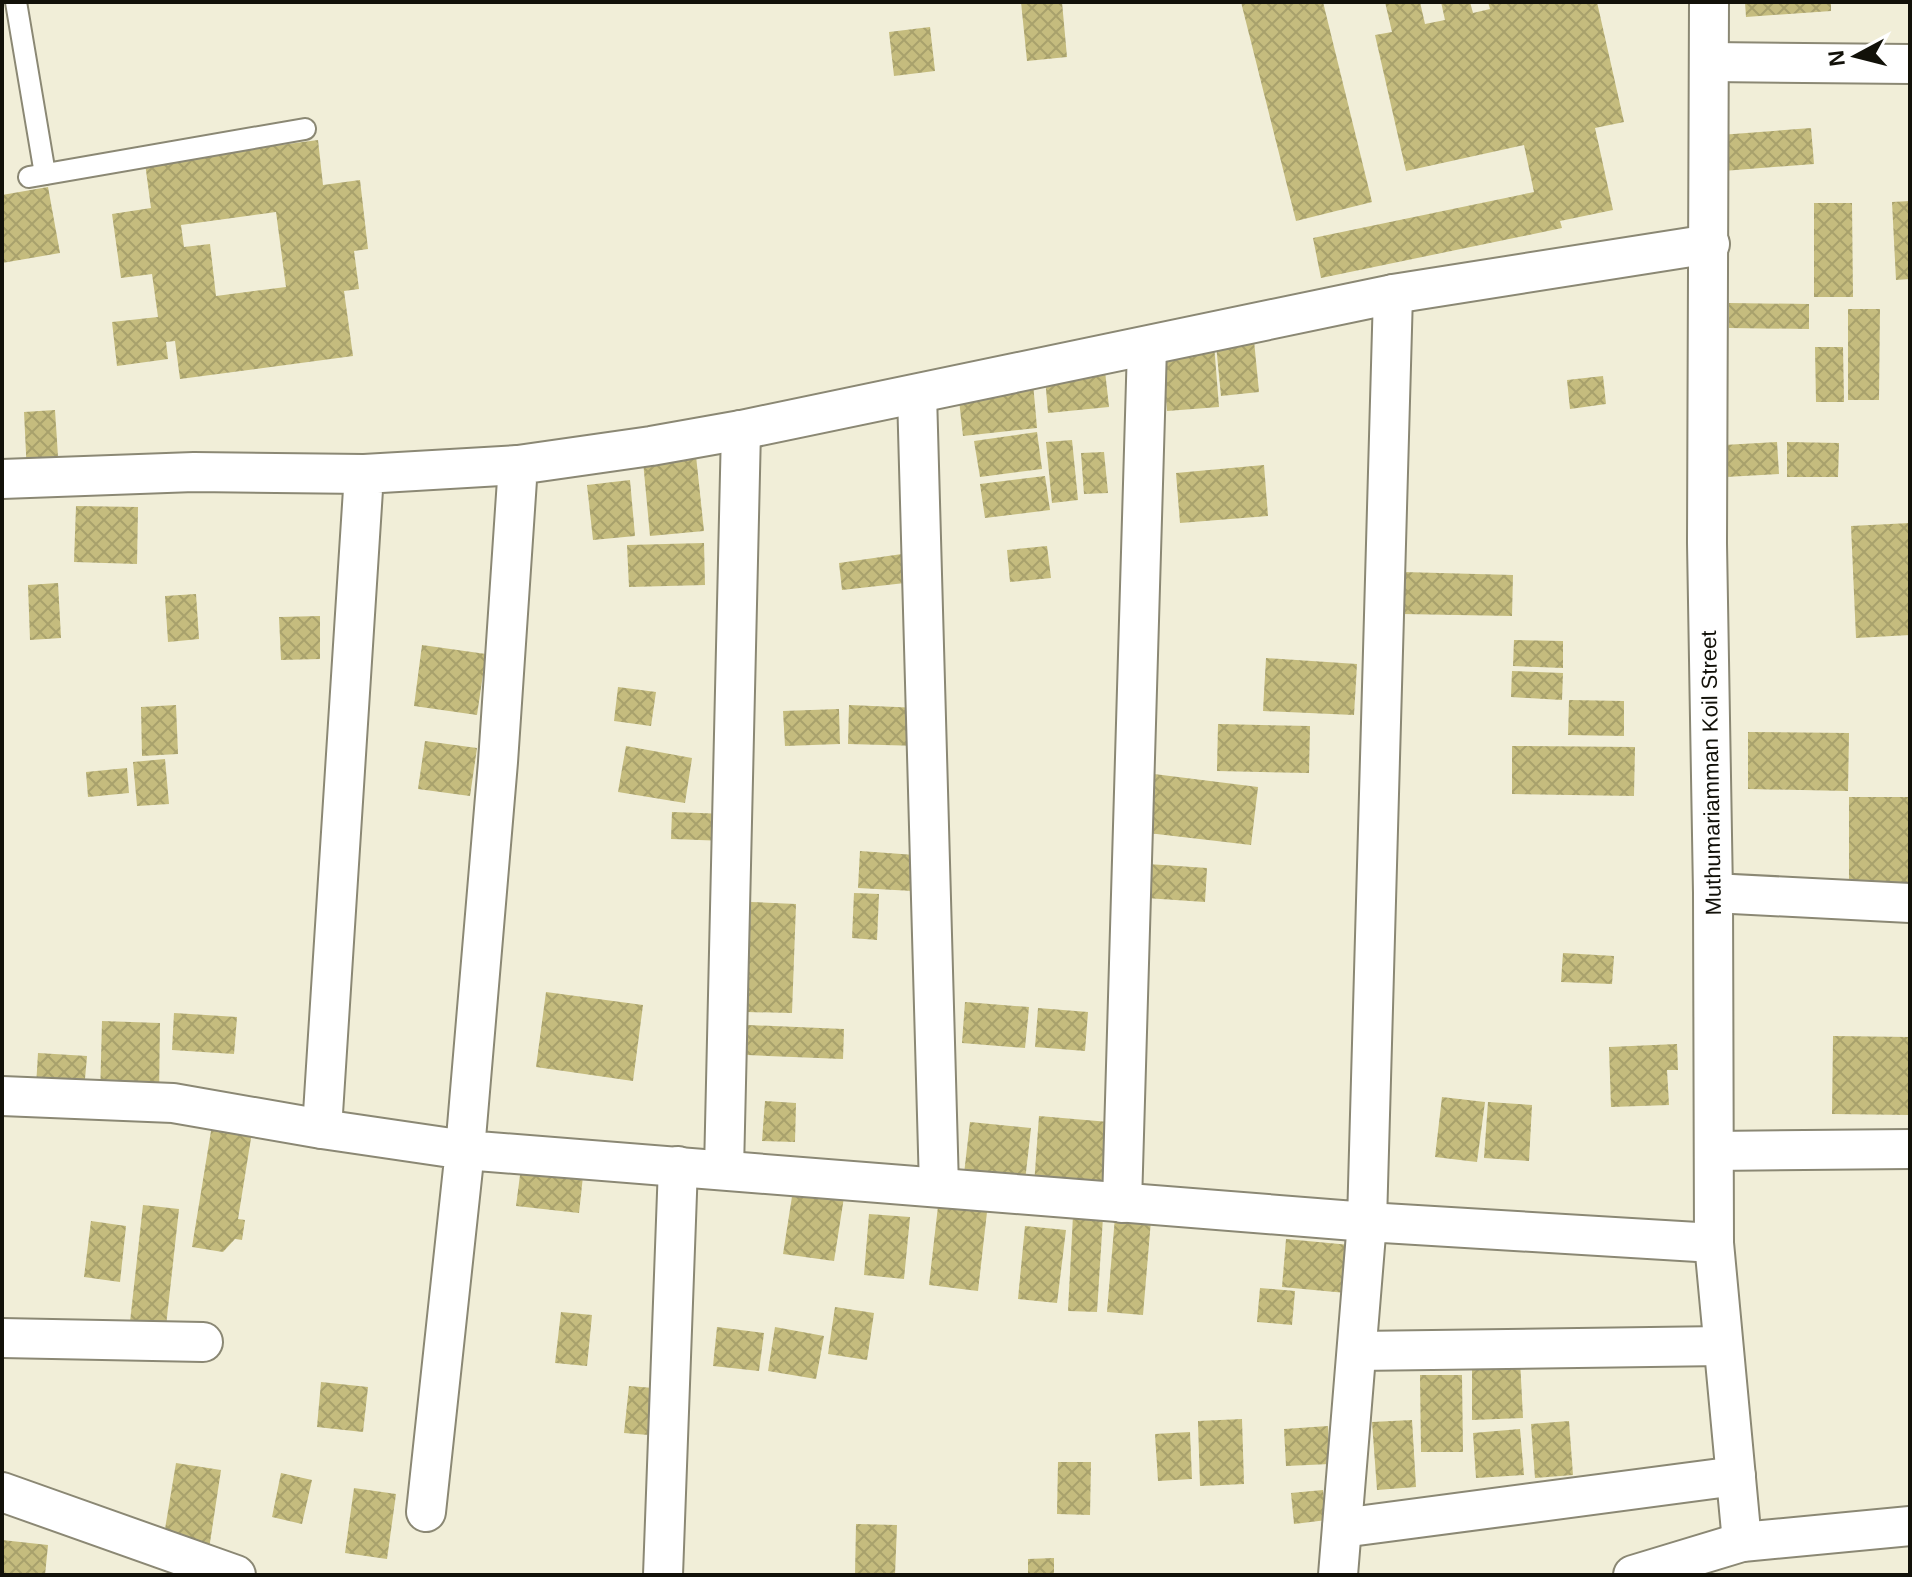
<svg xmlns="http://www.w3.org/2000/svg" width="1912" height="1577" font-family="Helvetica,sans-serif">
<defs>
<pattern id="building-cross-hatch" width="8" height="8" patternUnits="userSpaceOnUse" patternTransform="scale(2)"><rect width="8" height="8" fill="#c5bc7e"/><path d="M0 0l8 8M0 8l8-8" fill="none" stroke="#a8a16c"/></pattern>
</defs>
<rect width="100%" height="100%" fill="#f1eed8"/>
<g fill="url(#building-cross-hatch)" fill-rule="evenodd">
<path d="M 1021,2 L 1062,2 L 1067,57 L 1027,61 Z"/>
<path d="M 1241,2 L 1323,2 L 1372,202 L 1296,221 Z"/>
<path d="M 1385,2 L 1420,2 L 1425,24 L 1445,20 L 1441,2 L 1470,2 L 1473,13 L 1490,9 L 1488,2 L 1597,2 L 1624,122 L 1595,128 L 1613,210 L 1560,221 L 1562,228 L 1321,278 L 1313,238 L 1534,192 L 1524,145 L 1406,171 L 1375,35 L 1392,32 Z"/>
<path d="M 1745,2 L 1831,2 L 1831,11 L 1746,17 Z"/>
<path d="M 930,27 L 935,71 L 894,76 L 889,32 Z"/>
<path d="M 1811,128 L 1814,164 L 1723,171 L 1720,135 Z"/>
<path d="M 318,140 L 323,185 L 360,180 L 368,249 L 354,251 L 359,289 L 344,291 L 353,356 L 180,379 L 175,341 L 166,342 L 168,359 L 117,366 L 112,322 L 158,317 L 152,274 L 121,278 L 112,214 L 151,208 L 145,163 ZM 276,212 L 286,287 L 216,296 L 210,244 L 184,247 L 181,225 Z"/>
<path d="M 48,187 L 60,253 L 2,263 L 2,195 Z"/>
<path d="M 1910,201 L 1910,279 L 1896,280 L 1892,202 Z"/>
<path d="M 1814,203 L 1852,203 L 1853,297 L 1814,297 Z"/>
<path d="M 1729,303 L 1809,304 L 1809,329 L 1729,328 Z"/>
<path d="M 1848,309 L 1880,309 L 1879,400 L 1848,400 Z"/>
<path d="M 1253,330 L 1259,392 L 1221,396 L 1215,334 Z"/>
<path d="M 1214,344 L 1219,407 L 1167,411 L 1162,349 Z"/>
<path d="M 1815,347 L 1843,347 L 1844,402 L 1816,402 Z"/>
<path d="M 1105,371 L 1109,407 L 1048,413 L 1045,377 Z"/>
<path d="M 1603,376 L 1606,404 L 1570,409 L 1567,380 Z"/>
<path d="M 1033,383 L 1037,428 L 963,436 L 958,391 Z"/>
<path d="M 55,410 L 59,472 L 27,474 L 24,412 Z"/>
<path d="M 1037,432 L 1042,469 L 980,477 L 974,441 Z"/>
<path d="M 1072,440 L 1078,500 L 1052,503 L 1046,442 Z"/>
<path d="M 1777,442 L 1779,474 L 1726,477 L 1724,445 Z"/>
<path d="M 1787,442 L 1839,443 L 1838,477 L 1787,477 Z"/>
<path d="M 1104,452 L 1108,493 L 1084,494 L 1081,453 Z"/>
<path d="M 696,456 L 704,531 L 650,536 L 643,461 Z"/>
<path d="M 1264,465 L 1268,516 L 1180,523 L 1176,473 Z"/>
<path d="M 1045,476 L 1050,510 L 985,518 L 980,484 Z"/>
<path d="M 630,480 L 635,536 L 593,540 L 587,485 Z"/>
<path d="M 76,506 L 138,507 L 137,564 L 74,562 Z"/>
<path d="M 1910,523 L 1910,635 L 1856,638 L 1851,526 Z"/>
<path d="M 704,543 L 705,585 L 629,587 L 627,545 Z"/>
<path d="M 1047,546 L 1051,578 L 1010,582 L 1007,550 Z"/>
<path d="M 909,553 L 914,582 L 842,590 L 839,563 Z"/>
<path d="M 1403,572 L 1513,575 L 1512,616 L 1402,614 Z"/>
<path d="M 58,583 L 61,638 L 30,640 L 28,585 Z"/>
<path d="M 196,594 L 199,639 L 168,642 L 165,596 Z"/>
<path d="M 320,616 L 320,659 L 281,660 L 279,617 Z"/>
<path d="M 1514,640 L 1563,641 L 1563,668 L 1513,666 Z"/>
<path d="M 422,645 L 486,654 L 477,715 L 414,706 Z"/>
<path d="M 1266,658 L 1357,664 L 1354,715 L 1263,711 Z"/>
<path d="M 1512,671 L 1563,673 L 1562,700 L 1511,697 Z"/>
<path d="M 618,687 L 656,692 L 651,726 L 614,721 Z"/>
<path d="M 1569,700 L 1624,701 L 1624,736 L 1568,735 Z"/>
<path d="M 176,705 L 178,754 L 142,756 L 141,707 Z"/>
<path d="M 849,705 L 920,708 L 920,746 L 848,744 Z"/>
<path d="M 839,709 L 840,744 L 785,746 L 783,711 Z"/>
<path d="M 1218,724 L 1310,726 L 1309,773 L 1217,771 Z"/>
<path d="M 1748,732 L 1849,733 L 1848,791 L 1748,789 Z"/>
<path d="M 425,741 L 477,748 L 470,796 L 418,789 Z"/>
<path d="M 626,746 L 692,758 L 685,803 L 618,792 Z"/>
<path d="M 1512,746 L 1635,747 L 1634,796 L 1512,794 Z"/>
<path d="M 165,759 L 169,804 L 137,806 L 133,762 Z"/>
<path d="M 127,768 L 129,793 L 88,797 L 86,772 Z"/>
<path d="M 1154,774 L 1258,787 L 1251,845 L 1148,833 Z"/>
<rect x="1849" y="797" width="61" height="90"/>
<path d="M 672,812 L 727,814 L 727,841 L 671,839 Z"/>
<path d="M 860,851 L 915,855 L 913,891 L 858,888 Z"/>
<path d="M 1148,864 L 1207,868 L 1205,902 L 1146,898 Z"/>
<path d="M 854,893 L 879,894 L 877,940 L 852,938 Z"/>
<path d="M 751,902 L 796,904 L 792,1013 L 746,1012 Z"/>
<path d="M 1563,953 L 1614,956 L 1612,984 L 1561,982 Z"/>
<path d="M 546,992 L 643,1005 L 633,1081 L 536,1067 Z"/>
<path d="M 965,1002 L 1029,1007 L 1025,1048 L 962,1043 Z"/>
<path d="M 1038,1008 L 1088,1012 L 1085,1051 L 1035,1047 Z"/>
<path d="M 174,1013 L 237,1017 L 234,1054 L 172,1050 Z"/>
<path d="M 102,1021 L 160,1023 L 159,1099 L 100,1098 Z"/>
<path d="M 748,1025 L 844,1029 L 843,1059 L 747,1055 Z"/>
<path d="M 1833,1036 L 1910,1037 L 1910,1115 L 1832,1114 Z"/>
<path d="M 1677,1044 L 1678,1070 L 1667,1070 L 1669,1105 L 1611,1107 L 1609,1047 Z"/>
<path d="M 38,1053 L 87,1056 L 84,1090 L 36,1087 Z"/>
<path d="M 1442,1097 L 1485,1102 L 1477,1162 L 1435,1157 Z"/>
<path d="M 765,1101 L 796,1103 L 795,1142 L 762,1141 Z"/>
<path d="M 1488,1102 L 1532,1105 L 1529,1161 L 1484,1158 Z"/>
<path d="M 1039,1116 L 1109,1122 L 1104,1190 L 1034,1185 Z"/>
<path d="M 970,1122 L 1031,1128 L 1025,1181 L 964,1174 Z"/>
<path d="M 212,1125 L 252,1132 L 238,1219 L 245,1220 L 242,1240 L 235,1239 L 223,1252 L 192,1247 Z"/>
<path d="M 522,1160 L 584,1167 L 579,1213 L 516,1206 Z"/>
<path d="M 793,1190 L 844,1197 L 834,1261 L 783,1254 Z"/>
<path d="M 143,1205 L 179,1209 L 166,1326 L 130,1322 Z"/>
<path d="M 938,1206 L 987,1212 L 978,1291 L 929,1285 Z"/>
<path d="M 869,1214 L 910,1217 L 904,1279 L 864,1275 Z"/>
<path d="M 1073,1215 L 1103,1217 L 1097,1312 L 1068,1311 Z"/>
<path d="M 1115,1217 L 1151,1220 L 1143,1315 L 1107,1312 Z"/>
<path d="M 91,1221 L 126,1226 L 120,1282 L 84,1277 Z"/>
<path d="M 1025,1226 L 1066,1230 L 1057,1303 L 1018,1299 Z"/>
<path d="M 1286,1239 L 1350,1245 L 1346,1293 L 1282,1287 Z"/>
<path d="M 1260,1288 L 1295,1291 L 1292,1325 L 1257,1322 Z"/>
<path d="M 835,1307 L 874,1313 L 867,1360 L 828,1354 Z"/>
<path d="M 561,1312 L 592,1315 L 587,1366 L 555,1363 Z"/>
<path d="M 717,1327 L 764,1333 L 759,1371 L 713,1366 Z"/>
<path d="M 775,1327 L 824,1336 L 816,1379 L 768,1371 Z"/>
<path d="M 1520,1360 L 1523,1418 L 1472,1420 L 1472,1362 Z"/>
<path d="M 1420,1375 L 1462,1375 L 1463,1452 L 1421,1452 Z"/>
<path d="M 321,1382 L 368,1387 L 363,1432 L 317,1427 Z"/>
<path d="M 629,1386 L 666,1389 L 661,1436 L 624,1433 Z"/>
<path d="M 1242,1419 L 1244,1484 L 1200,1486 L 1198,1421 Z"/>
<path d="M 1412,1420 L 1416,1487 L 1377,1490 L 1372,1422 Z"/>
<path d="M 1569,1421 L 1573,1475 L 1535,1478 L 1531,1424 Z"/>
<path d="M 1328,1426 L 1330,1464 L 1286,1466 L 1284,1429 Z"/>
<path d="M 1520,1429 L 1524,1475 L 1476,1478 L 1473,1433 Z"/>
<path d="M 1190,1432 L 1192,1479 L 1158,1481 L 1155,1434 Z"/>
<path d="M 1058,1462 L 1091,1462 L 1090,1515 L 1057,1514 Z"/>
<path d="M 176,1463 L 221,1470 L 209,1549 L 163,1541 Z"/>
<path d="M 281,1473 L 312,1480 L 302,1524 L 272,1517 Z"/>
<path d="M 354,1488 L 396,1494 L 387,1559 L 345,1553 Z"/>
<path d="M 1323,1490 L 1327,1520 L 1294,1524 L 1291,1493 Z"/>
<path d="M 856,1524 L 897,1525 L 895,1575 L 855,1575 Z"/>
<path d="M 2,1540 L 48,1545 L 45,1575 L 2,1575 Z"/>
<path d="M 1054,1558 L 1054,1575 L 1028,1575 L 1028,1559 Z"/>
</g>
<g fill="none" stroke-linecap="round" stroke-linejoin="round">
<defs>
<g id="lane">
<path d="M 16,2 L 45,174"/>
<path d="M 29,177 L 305,129"/>
</g>
<g id="street">
<path d="M 1709,2 L 1707,543 L 1713,893 L 1714,1243 L 1742,1542"/>
<path d="M 1710,62 L 1910,64"/>
<path d="M 1393,294 L 1710,244"/>
<path d="M 917,394 L 939,1187"/>
<path d="M 2,479 L 194,472 L 364,474"/>
<path d="M 1713,893 L 1910,903"/>
<path d="M 2,1096 L 173,1103 L 322,1129 L 465,1150 L 1367,1222 L 1393,294 L 741,430 L 651,446 L 518,465 L 498,762 L 465,1150 L 426,1512"/>
<path d="M 322,1129 L 364,474 L 518,465"/>
<path d="M 1714,1151 L 1910,1149"/>
<path d="M 724,1170 L 741,430"/>
<path d="M 1122,1203 L 1147,347"/>
<path d="M 2,1338 L 203,1342"/>
<path d="M 1357,1351 L 1723,1346"/>
<path d="M 2,1492 L 236,1575"/>
<path d="M 1342,1528 L 1736,1476"/>
<path d="M 663,1575 L 678,1166"/>
<path d="M 1338,1575 L 1367,1222 L 1714,1243"/>
<path d="M 1633,1575 L 1742,1542 L 1910,1526"/>
</g>
</defs>
<use href="#lane" stroke="#8b8874" stroke-width="24"/>
<use href="#street" stroke="#8b8874" stroke-width="42"/>
<use href="#lane" stroke="#fff" stroke-width="20"/>
<use href="#street" stroke="#fff" stroke-width="38"/>
</g>
<g text-anchor="middle" dominant-baseline="central" stroke-width="6" stroke-linejoin="round" paint-order="stroke">
<g font-size="22" fill="#121109" stroke="#fff">
<text transform="translate(1711 773) rotate(-91)">Muthumariamman Koil Street</text>
</g>
</g>
<rect width="1912" height="1577" fill="none" stroke="#121109" stroke-width="8"/>
<g transform="translate(1856 56) rotate(263)" stroke="#ffffff" stroke-width="6" paint-order="stroke">
<path d="M0-6L14 30L0 20L-14 30Z" fill="#121109"/>
<text y="-12" font-size="22" font-weight="bold" text-anchor="middle" fill="#121109">N</text>
</g>
</svg>
